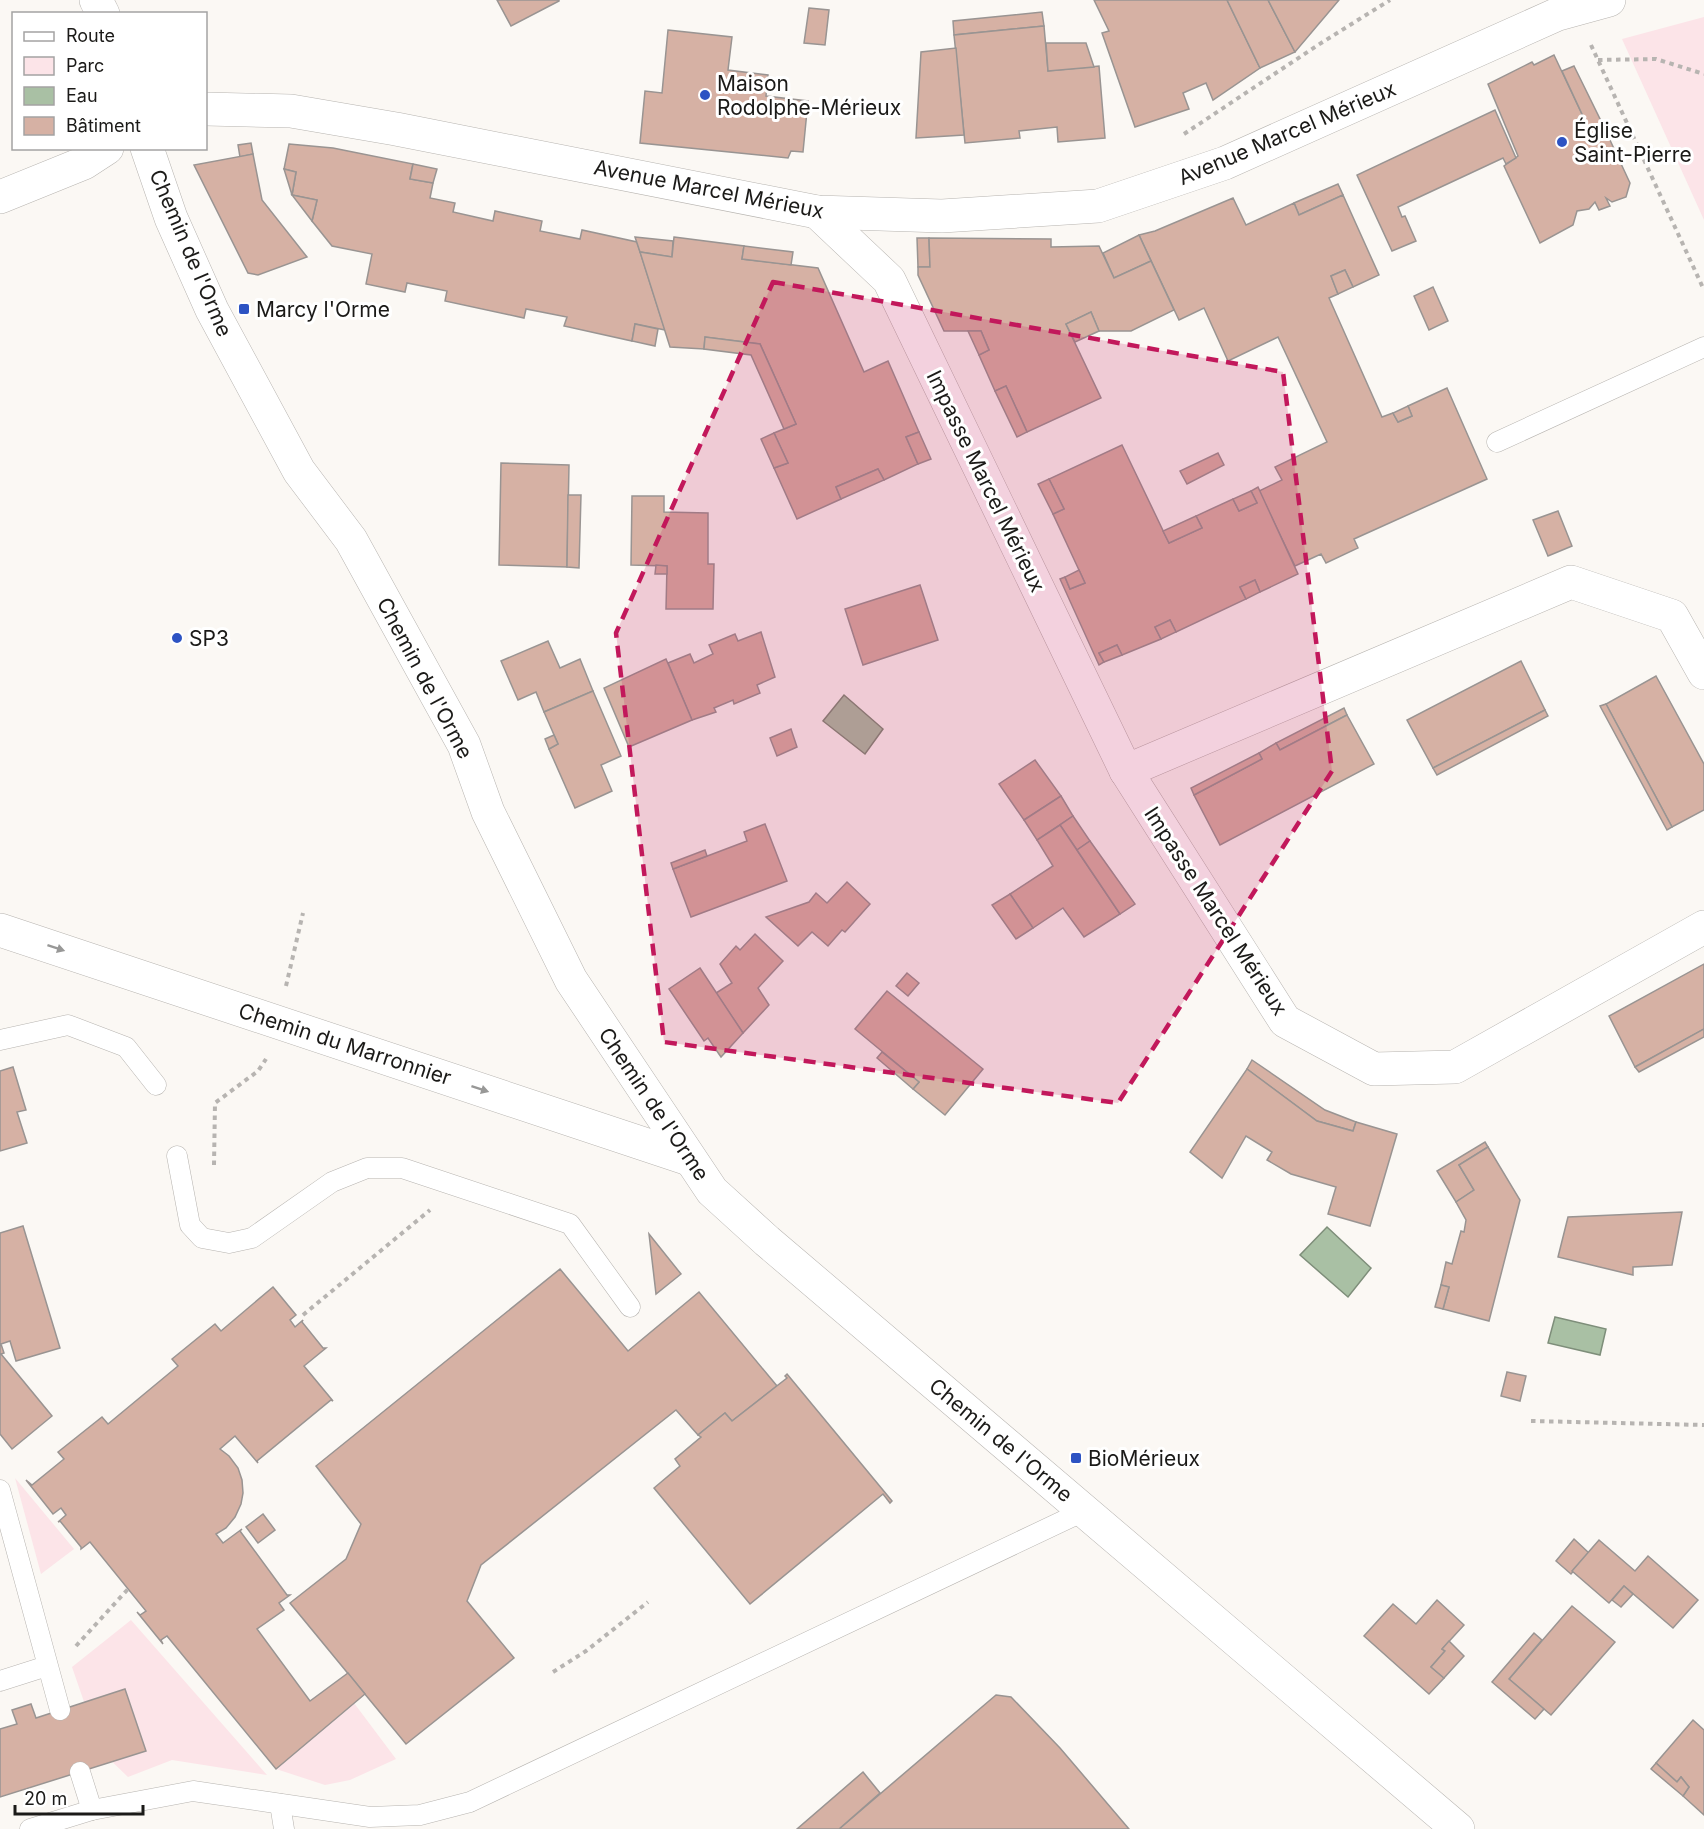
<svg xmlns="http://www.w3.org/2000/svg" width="1704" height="1829" font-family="Inter,sans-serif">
<rect width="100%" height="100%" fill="#fbf8f4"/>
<g fill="#fce4e8">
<path d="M 1704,17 L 1704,220 L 1622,39 Z"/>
<path d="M 15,1478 L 74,1549 L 41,1574 Z"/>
<path d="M 131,1620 L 267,1775 L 172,1760 L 128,1777 L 101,1751 L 72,1667 Z"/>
<path d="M 354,1703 L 396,1759 L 350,1780 L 325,1785 L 276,1769 Z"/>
</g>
<g fill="#a9c0a4" stroke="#7e8e7a" stroke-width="1.5">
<path d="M 844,695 L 883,729 L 865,754 L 823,721 Z"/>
<path d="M 1327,1227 L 1371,1268 L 1348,1297 L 1300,1255 Z"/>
<path d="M 1555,1317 L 1606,1329 L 1600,1355 L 1548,1343 Z"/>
</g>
<g fill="#d6b1a4" stroke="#999492" stroke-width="1.5">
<path d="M 497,0 L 559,0 L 559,1 L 511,26 Z"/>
<path d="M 1094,0 L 1227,0 L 1260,68 L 1213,100 L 1206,83 L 1183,93 L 1189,109 L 1135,127 L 1102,33 L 1109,31 Z"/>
<path d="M 1227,0 L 1268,0 L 1295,52 L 1260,68 Z"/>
<path d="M 1268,0 L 1339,0 L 1295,52 Z"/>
<path d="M 809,8 L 829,10 L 825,45 L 804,43 Z"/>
<path d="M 1042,12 L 1044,26 L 954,35 L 953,21 Z"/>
<path d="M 1044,26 L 1048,71 L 1099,66 L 1105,138 L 1058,142 L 1057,127 L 1019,131 L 1020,138 L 965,143 L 954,35 Z"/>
<path d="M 668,30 L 732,37 L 728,70 L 768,75 L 766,96 L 808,101 L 803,152 L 791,151 L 788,158 L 640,143 L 645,91 L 662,93 Z"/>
<path d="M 1046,43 L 1086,43 L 1094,67 L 1048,71 Z"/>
<path d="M 956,48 L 964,135 L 916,138 L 921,52 Z"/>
<path d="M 1554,55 L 1589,129 L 1602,123 L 1630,183 L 1626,197 L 1612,202 L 1606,198 L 1610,206 L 1599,210 L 1595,202 L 1589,209 L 1577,211 L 1573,225 L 1540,243 L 1504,166 L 1518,156 L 1488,84 L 1532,62 L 1534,65 Z"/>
<path d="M 1574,66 L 1602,123 L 1589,129 L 1562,71 Z"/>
<path d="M 1495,110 L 1516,158 L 1506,164 L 1503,158 L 1398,207 L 1402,217 L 1405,216 L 1416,241 L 1392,251 L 1357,175 Z"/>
<path d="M 251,143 L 253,154 L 240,157 L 238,145 Z"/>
<path d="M 289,144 L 333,148 L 413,164 L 410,179 L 433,183 L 430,198 L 455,203 L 453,212 L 493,221 L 495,211 L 542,221 L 540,231 L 580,239 L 582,230 L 637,242 L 665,330 L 635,324 L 632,341 L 564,326 L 567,317 L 526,309 L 524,318 L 445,301 L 447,291 L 407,283 L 405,292 L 366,284 L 372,254 L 332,246 L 312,221 L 317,200 L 292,195 L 296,172 L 284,169 Z"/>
<path d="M 253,154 L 262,200 L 307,257 L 258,275 L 248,273 L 194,165 Z"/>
<path d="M 413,164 L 437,169 L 433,183 L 410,179 Z"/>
<path d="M 284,169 L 296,172 L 292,195 Z"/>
<path d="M 1338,184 L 1343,195 L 1299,215 L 1294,203 Z"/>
<path d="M 292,195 L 317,200 L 312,221 Z"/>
<path d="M 1343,195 L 1379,275 L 1353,287 L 1345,270 L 1331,276 L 1338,294 L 1329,298 L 1382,417 L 1393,413 L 1398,422 L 1412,416 L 1408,406 L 1447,388 L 1487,479 L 1354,539 L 1358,548 L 1326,563 L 1321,554 L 1295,566 L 1259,491 L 1282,480 L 1275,467 L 1327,442 L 1278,337 L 1228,361 L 1204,308 L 1179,320 L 1139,235 L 1155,231 L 1233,198 L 1246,225 L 1294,203 L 1299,215 Z"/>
<path d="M 1139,235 L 1151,261 L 1114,278 L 1103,253 Z"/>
<path d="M 635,237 L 673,241 L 672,257 L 640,252 Z"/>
<path d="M 674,237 L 744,246 L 742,259 L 818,268 L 864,372 L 888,361 L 919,432 L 906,437 L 918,464 L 884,480 L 878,469 L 836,487 L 841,499 L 797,519 L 774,468 L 788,463 L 774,433 L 796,424 L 760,344 L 705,337 L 704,349 L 670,347 L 640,252 L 672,257 Z"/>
<path d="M 917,238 L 929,238 L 930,267 L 918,267 Z"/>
<path d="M 929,238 L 1051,239 L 1051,247 L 1099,246 L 1114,278 L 1151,261 L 1174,310 L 1131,331 L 1099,331 L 1091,312 L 1066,324 L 1101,398 L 1027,432 L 1006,386 L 995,391 L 979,355 L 989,350 L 981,331 L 944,331 L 918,275 L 918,267 L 930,267 Z"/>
<path d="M 744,246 L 793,252 L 791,265 L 742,259 Z"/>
<path d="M 1345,270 L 1353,287 L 1338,294 L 1331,276 Z"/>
<path d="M 1433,287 L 1448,321 L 1429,330 L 1414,296 Z"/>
<path d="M 1091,312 L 1099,331 L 1075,342 L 1066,324 Z"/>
<path d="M 635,324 L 658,329 L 655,346 L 632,341 Z"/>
<path d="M 968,331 L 981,331 L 989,350 L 979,355 Z"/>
<path d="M 705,337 L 760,344 L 796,424 L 784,429 L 751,355 L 704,349 Z"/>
<path d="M 1006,386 L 1027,432 L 1017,437 L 995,391 Z"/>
<path d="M 1408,406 L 1412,416 L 1398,422 L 1393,413 Z"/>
<path d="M 919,432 L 931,459 L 918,464 L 906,437 Z"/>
<path d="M 774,433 L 788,463 L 774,468 L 761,439 Z"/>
<path d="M 1122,445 L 1169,543 L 1202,528 L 1196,516 L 1233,499 L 1239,511 L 1257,503 L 1251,491 L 1258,487 L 1298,574 L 1260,592 L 1255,580 L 1240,587 L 1246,599 L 1176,632 L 1170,620 L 1155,627 L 1161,639 L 1122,655 L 1117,645 L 1099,653 L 1104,662 L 1099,665 L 1060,579 L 1065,577 L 1070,589 L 1085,583 L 1053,514 L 1064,509 L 1049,479 Z"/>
<path d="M 1218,453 L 1224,465 L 1187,484 L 1180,471 Z"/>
<path d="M 501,463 L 569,465 L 567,567 L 499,565 Z"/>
<path d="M 878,469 L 884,480 L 841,499 L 836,487 Z"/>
<path d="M 1049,479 L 1064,509 L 1053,514 L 1038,484 Z"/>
<path d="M 1251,491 L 1257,503 L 1239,511 L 1233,499 Z"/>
<path d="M 568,495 L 581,495 L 579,568 L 567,567 Z"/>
<path d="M 632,496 L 664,496 L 664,512 L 708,513 L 708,564 L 714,564 L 713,609 L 666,609 L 667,566 L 631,565 Z"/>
<path d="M 1558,511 L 1572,546 L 1548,556 L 1533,520 Z"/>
<path d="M 1196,516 L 1202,528 L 1169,543 L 1163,531 Z"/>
<path d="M 656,565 L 667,566 L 667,574 L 655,574 Z"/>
<path d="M 1079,570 L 1085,583 L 1070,589 L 1065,577 Z"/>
<path d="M 1255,580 L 1260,592 L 1246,599 L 1240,587 Z"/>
<path d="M 920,585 L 938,640 L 863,665 L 845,609 Z"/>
<path d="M 1170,620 L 1176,632 L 1161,639 L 1155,627 Z"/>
<path d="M 761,632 L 775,677 L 757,685 L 760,693 L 734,704 L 733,700 L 714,708 L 716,712 L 692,720 L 668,663 L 690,654 L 694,663 L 713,654 L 709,645 L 735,634 L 738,641 Z"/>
<path d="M 548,641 L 560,668 L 580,659 L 593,691 L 544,712 L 536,692 L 518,700 L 501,661 Z"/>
<path d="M 1117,645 L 1122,655 L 1104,662 L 1099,653 Z"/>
<path d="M 666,659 L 692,720 L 629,747 L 604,688 Z"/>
<path d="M 1521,661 L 1545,710 L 1433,768 L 1407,720 Z"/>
<path d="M 1656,676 L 1704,764 L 1704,810 L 1672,827 L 1606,704 Z"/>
<path d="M 593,691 L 621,756 L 601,765 L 612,791 L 575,808 L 549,749 L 558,744 L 544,712 Z"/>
<path d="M 1606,704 L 1672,827 L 1667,830 L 1600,706 Z"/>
<path d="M 1344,708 L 1347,715 L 1280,750 L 1276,743 Z"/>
<path d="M 1545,710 L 1548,716 L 1437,775 L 1433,768 Z"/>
<path d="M 1347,715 L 1374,764 L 1220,845 L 1194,795 L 1262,759 L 1259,753 L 1276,743 L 1280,750 Z"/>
<path d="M 791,729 L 797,747 L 777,756 L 770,738 Z"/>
<path d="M 554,735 L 558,744 L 549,749 L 545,739 Z"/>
<path d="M 1259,753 L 1262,759 L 1194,795 L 1191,788 Z"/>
<path d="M 1035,760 L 1061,796 L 1024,820 L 999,784 Z"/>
<path d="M 1061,796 L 1073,816 L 1037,840 L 1024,820 Z"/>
<path d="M 1073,816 L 1090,841 L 1077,850 L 1060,825 Z"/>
<path d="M 765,824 L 787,881 L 691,917 L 673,869 L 747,841 L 744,832 Z"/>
<path d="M 1060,825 L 1120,914 L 1084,937 L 1063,908 L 1033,928 L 1010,894 L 1053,866 L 1037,840 Z"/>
<path d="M 1090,841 L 1135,904 L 1120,914 L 1077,850 Z"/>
<path d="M 705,850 L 707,856 L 673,869 L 671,863 Z"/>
<path d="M 847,882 L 870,904 L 845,932 L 842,930 L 828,946 L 812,932 L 798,946 L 766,917 L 809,902 L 816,893 L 827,903 Z"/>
<path d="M 1010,894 L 1033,928 L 1016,939 L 992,905 Z"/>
<path d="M 755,934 L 783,961 L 758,988 L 769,1005 L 743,1033 L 716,993 L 732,983 L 720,964 L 736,946 L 740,950 Z"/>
<path d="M 1704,964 L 1704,1029 L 1635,1067 L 1609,1016 Z"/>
<path d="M 700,968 L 743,1033 L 721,1057 L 708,1038 L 704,1041 L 669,989 Z"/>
<path d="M 907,973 L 919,983 L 908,996 L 896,986 Z"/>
<path d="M 887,991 L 983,1069 L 945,1115 L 913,1089 L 919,1082 L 855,1029 Z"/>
<path d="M 1704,1029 L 1704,1037 L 1639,1072 L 1635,1067 Z"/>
<path d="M 882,1052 L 919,1082 L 913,1089 L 877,1058 Z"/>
<path d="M 1252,1060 L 1325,1110 L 1356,1122 L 1353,1131 L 1317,1121 L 1247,1069 Z"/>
<path d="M 13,1067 L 26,1110 L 17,1112 L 27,1143 L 0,1151 L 0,1071 Z"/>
<path d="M 1247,1069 L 1317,1121 L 1353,1131 L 1356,1122 L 1397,1134 L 1370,1226 L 1328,1214 L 1336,1187 L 1291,1174 L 1267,1160 L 1272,1152 L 1246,1136 L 1222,1178 L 1190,1152 Z"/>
<path d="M 1485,1142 L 1488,1147 L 1459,1165 L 1474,1190 L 1456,1202 L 1437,1171 Z"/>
<path d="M 1488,1147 L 1520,1200 L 1489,1321 L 1443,1309 L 1449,1287 L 1441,1285 L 1446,1262 L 1452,1264 L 1461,1231 L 1464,1232 L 1466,1220 L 1456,1202 L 1474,1190 L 1459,1165 Z"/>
<path d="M 1682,1212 L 1672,1265 L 1633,1267 L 1633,1275 L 1558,1257 L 1568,1217 Z"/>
<path d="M 23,1226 L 60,1348 L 16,1361 L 10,1341 L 1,1344 L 4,1353 L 1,1354 L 52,1416 L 12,1449 L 0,1434 L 0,1233 Z"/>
<path d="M 649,1234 L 681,1274 L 656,1294 Z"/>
<path d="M 560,1269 L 628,1351 L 699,1292 L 777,1386 L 732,1421 L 725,1413 L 698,1435 L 676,1410 L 481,1565 L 467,1601 L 514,1658 L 406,1744 L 290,1603 L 346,1559 L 361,1524 L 316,1466 Z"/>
<path d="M 1441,1285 L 1449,1287 L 1443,1309 L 1435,1307 Z"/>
<path d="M 273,1287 L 296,1315 L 290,1320 L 295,1327 L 303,1320 L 302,1322 L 323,1348 L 326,1348 L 304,1366 L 333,1401 L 331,1400 L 257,1461 L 258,1463 L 235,1436 L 220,1449 L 229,1456 L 238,1468 L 242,1480 L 243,1493 L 241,1504 L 235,1517 L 226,1528 L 216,1534 L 223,1543 L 242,1529 L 240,1531 L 287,1595 L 290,1595 L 279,1603 L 284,1610 L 257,1629 L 310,1701 L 348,1673 L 365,1694 L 276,1769 L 167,1636 L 161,1640 L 163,1644 L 137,1612 L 140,1615 L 146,1611 L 90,1542 L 81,1549 L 81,1547 L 60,1521 L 58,1522 L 66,1515 L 61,1508 L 53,1514 L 26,1480 L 32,1485 L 64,1459 L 58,1452 L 102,1417 L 108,1424 L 178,1366 L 172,1359 L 215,1324 L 221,1331 Z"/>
<path d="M 1507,1372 L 1526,1376 L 1520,1401 L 1501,1396 Z"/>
<path d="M 787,1374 L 892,1501 L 890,1503 L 883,1494 L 750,1604 L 654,1488 L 680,1466 L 675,1459 L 701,1437 L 698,1435 L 725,1413 L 732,1421 L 787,1378 L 785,1376 Z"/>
<path d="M 263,1514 L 275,1530 L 258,1543 L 246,1527 Z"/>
<path d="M 1574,1539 L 1589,1553 L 1571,1574 L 1556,1561 Z"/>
<path d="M 1599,1540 L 1635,1571 L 1648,1556 L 1698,1600 L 1673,1628 L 1624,1586 L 1609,1603 L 1572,1571 Z"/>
<path d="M 1624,1586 L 1633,1594 L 1621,1607 L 1612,1600 Z"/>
<path d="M 1437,1600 L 1464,1625 L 1442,1649 L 1445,1651 L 1431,1667 L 1444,1678 L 1429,1694 L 1364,1636 L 1393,1604 L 1416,1624 Z"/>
<path d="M 1572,1606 L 1615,1642 L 1551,1715 L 1509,1679 Z"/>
<path d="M 1534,1633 L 1542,1640 L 1509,1679 L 1544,1709 L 1535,1719 L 1492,1682 Z"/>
<path d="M 1449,1641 L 1464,1656 L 1444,1678 L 1431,1667 L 1445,1651 L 1442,1649 Z"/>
<path d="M 125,1689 L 146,1751 L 0,1797 L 0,1729 L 17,1724 L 12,1710 L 31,1704 L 36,1718 Z"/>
<path d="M 996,1695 L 1011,1697 L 1060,1748 L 1129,1829 L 839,1829 Z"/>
<path d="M 1693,1720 L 1704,1730 L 1704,1815 L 1683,1796 L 1689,1787 L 1681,1777 L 1677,1782 L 1656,1763 Z"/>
<path d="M 1656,1763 L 1677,1782 L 1681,1777 L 1689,1787 L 1683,1796 L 1651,1769 Z"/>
<path d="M 863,1772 L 880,1793 L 839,1829 L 797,1829 Z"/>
</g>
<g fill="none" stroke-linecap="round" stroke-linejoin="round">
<defs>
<g id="service">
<path d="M 1497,442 L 1704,347"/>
<path d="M 0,1040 L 68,1025 L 126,1047 L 156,1085"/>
<path d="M 177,1156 L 190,1225 L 202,1238 L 229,1243 L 252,1238 L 332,1182 L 367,1168 L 402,1168 L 570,1224 L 630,1307"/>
<path d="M 0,1490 L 60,1710"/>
<path d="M 0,1681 L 47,1666"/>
<path d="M 80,1772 L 92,1810"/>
<path d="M 280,1804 L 284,1829"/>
<path d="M 30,1829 L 92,1810 L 193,1791 L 370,1817 L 420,1815 L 470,1802 L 1084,1511"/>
</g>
<g id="minor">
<path d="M 147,148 L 171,218 L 212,310 L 299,471 L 351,540 L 464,745 L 488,812 L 571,980 L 712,1191 L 767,1241 L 1458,1829"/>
<path d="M 817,212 L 889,280 L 1126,771 L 1285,1021 L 1374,1069 L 1455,1067 L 1704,927"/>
<path d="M 1126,771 L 1571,582 L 1672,616 L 1704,673"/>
<path d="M 0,930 L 689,1159"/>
</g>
<path id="tertiary" d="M 96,0 L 103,14"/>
<g id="secondary">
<path d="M 206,109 L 291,111 L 396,129 L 817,212 L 942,216 L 1098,206 L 1225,163 L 1558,14 L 1609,0"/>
<path d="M 0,197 L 84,163 L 107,148"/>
</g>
</defs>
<use href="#service" stroke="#b7b4b0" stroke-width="21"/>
<use href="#minor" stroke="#b7b4b0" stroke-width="34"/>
<use href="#tertiary" stroke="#b7b4b0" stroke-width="34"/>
<use href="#secondary" stroke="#b7b4b0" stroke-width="34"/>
<g stroke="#b7b4b1" stroke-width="4" stroke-dasharray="4.5 4.5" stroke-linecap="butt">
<path d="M 1591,45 L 1704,290"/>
<path d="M 1598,60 L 1656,59 L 1704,74"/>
<path d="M 1184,134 L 1318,45 L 1390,0"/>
<path d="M 286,986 L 303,913"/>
<path d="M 214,1165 L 215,1103 L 258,1071 L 266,1059"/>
<path d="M 303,1315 L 430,1210"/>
<path d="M 1531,1421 L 1704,1425"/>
<path d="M 76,1646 L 128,1589"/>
<path d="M 553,1672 L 586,1651 L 648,1602"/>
</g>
<use href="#service" stroke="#fff" stroke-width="20"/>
<use href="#minor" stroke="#fff" stroke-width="33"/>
<use href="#tertiary" stroke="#fff" stroke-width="33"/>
<use href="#secondary" stroke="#fff" stroke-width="33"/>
</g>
<defs><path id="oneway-solid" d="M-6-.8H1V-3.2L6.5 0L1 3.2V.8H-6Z" transform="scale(1.5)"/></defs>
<g fill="#989897">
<use href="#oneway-solid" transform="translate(56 948) rotate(18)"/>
<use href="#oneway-solid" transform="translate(480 1089) rotate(18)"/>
</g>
<path fill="#c2185b" fill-opacity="0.2" stroke="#c2185b" stroke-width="4.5" stroke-dasharray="12 8" stroke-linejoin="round" d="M 773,282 L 1283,372 L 1332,771 L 1118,1103 L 664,1042 L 616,633 Z"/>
<g fill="#2d53c3" stroke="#fff" stroke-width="2">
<circle cx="705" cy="95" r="6"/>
<circle cx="1562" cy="142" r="6"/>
<rect x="238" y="303" width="12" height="12" rx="3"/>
<circle cx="177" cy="638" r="6"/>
<rect x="1070" y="1452" width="12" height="12" rx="3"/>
</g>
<g text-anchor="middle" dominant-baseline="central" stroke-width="6" stroke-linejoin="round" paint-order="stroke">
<g font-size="21" fill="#1b1a18" stroke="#fff" text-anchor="start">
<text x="717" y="83">Maison<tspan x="717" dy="24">Rodolphe-Mérieux</tspan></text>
<text x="1574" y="130">Église<tspan x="1574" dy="24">Saint-Pierre</tspan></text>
<text x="256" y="309">Marcy l'Orme</text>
<text x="189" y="638">SP3</text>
<text x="1088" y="1458">BioMérieux</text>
</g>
<g font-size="21" fill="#1b1a18" stroke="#fff">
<text transform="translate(1287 133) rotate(-23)">Avenue Marcel Mérieux</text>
<text transform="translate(709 189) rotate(11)">Avenue Marcel Mérieux</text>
<text transform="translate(191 253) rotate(67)">Chemin de l'Orme</text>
<text transform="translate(986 481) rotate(64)">Impasse Marcel Mérieux</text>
<text transform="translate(425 678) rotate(62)">Chemin de l'Orme</text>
<text transform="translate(1216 911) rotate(57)">Impasse Marcel Mérieux</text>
<text transform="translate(345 1044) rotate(18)">Chemin du Marronnier</text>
<text transform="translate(654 1104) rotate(56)">Chemin de l'Orme</text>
<text transform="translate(1001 1440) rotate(40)">Chemin de l'Orme</text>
</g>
</g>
<rect x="12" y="12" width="195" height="138" fill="#ffffff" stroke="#a4a3a3" stroke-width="1.5"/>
<rect x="24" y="32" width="30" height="9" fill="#ffffff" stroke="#a4a3a3" stroke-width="1.5"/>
<text x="66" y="42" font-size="18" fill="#1b1a18">Route</text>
<rect x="24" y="57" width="30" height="18" fill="#fce4e8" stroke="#a4a3a3" stroke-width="1.5"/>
<text x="66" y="72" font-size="18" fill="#1b1a18">Parc</text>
<rect x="24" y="87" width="30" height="18" fill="#a9c0a4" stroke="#a4a3a3" stroke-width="1.5"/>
<text x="66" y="102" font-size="18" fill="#1b1a18">Eau</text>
<rect x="24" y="117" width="30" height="18" fill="#d6b1a4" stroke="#a4a3a3" stroke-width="1.5"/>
<text x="66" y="132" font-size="18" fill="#1b1a18">Bâtiment</text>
<path d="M15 1805v9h128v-9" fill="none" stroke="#1b1a18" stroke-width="3"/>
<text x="24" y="1805" font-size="18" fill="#1b1a18" stroke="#ffffff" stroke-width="4.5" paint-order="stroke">20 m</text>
</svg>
